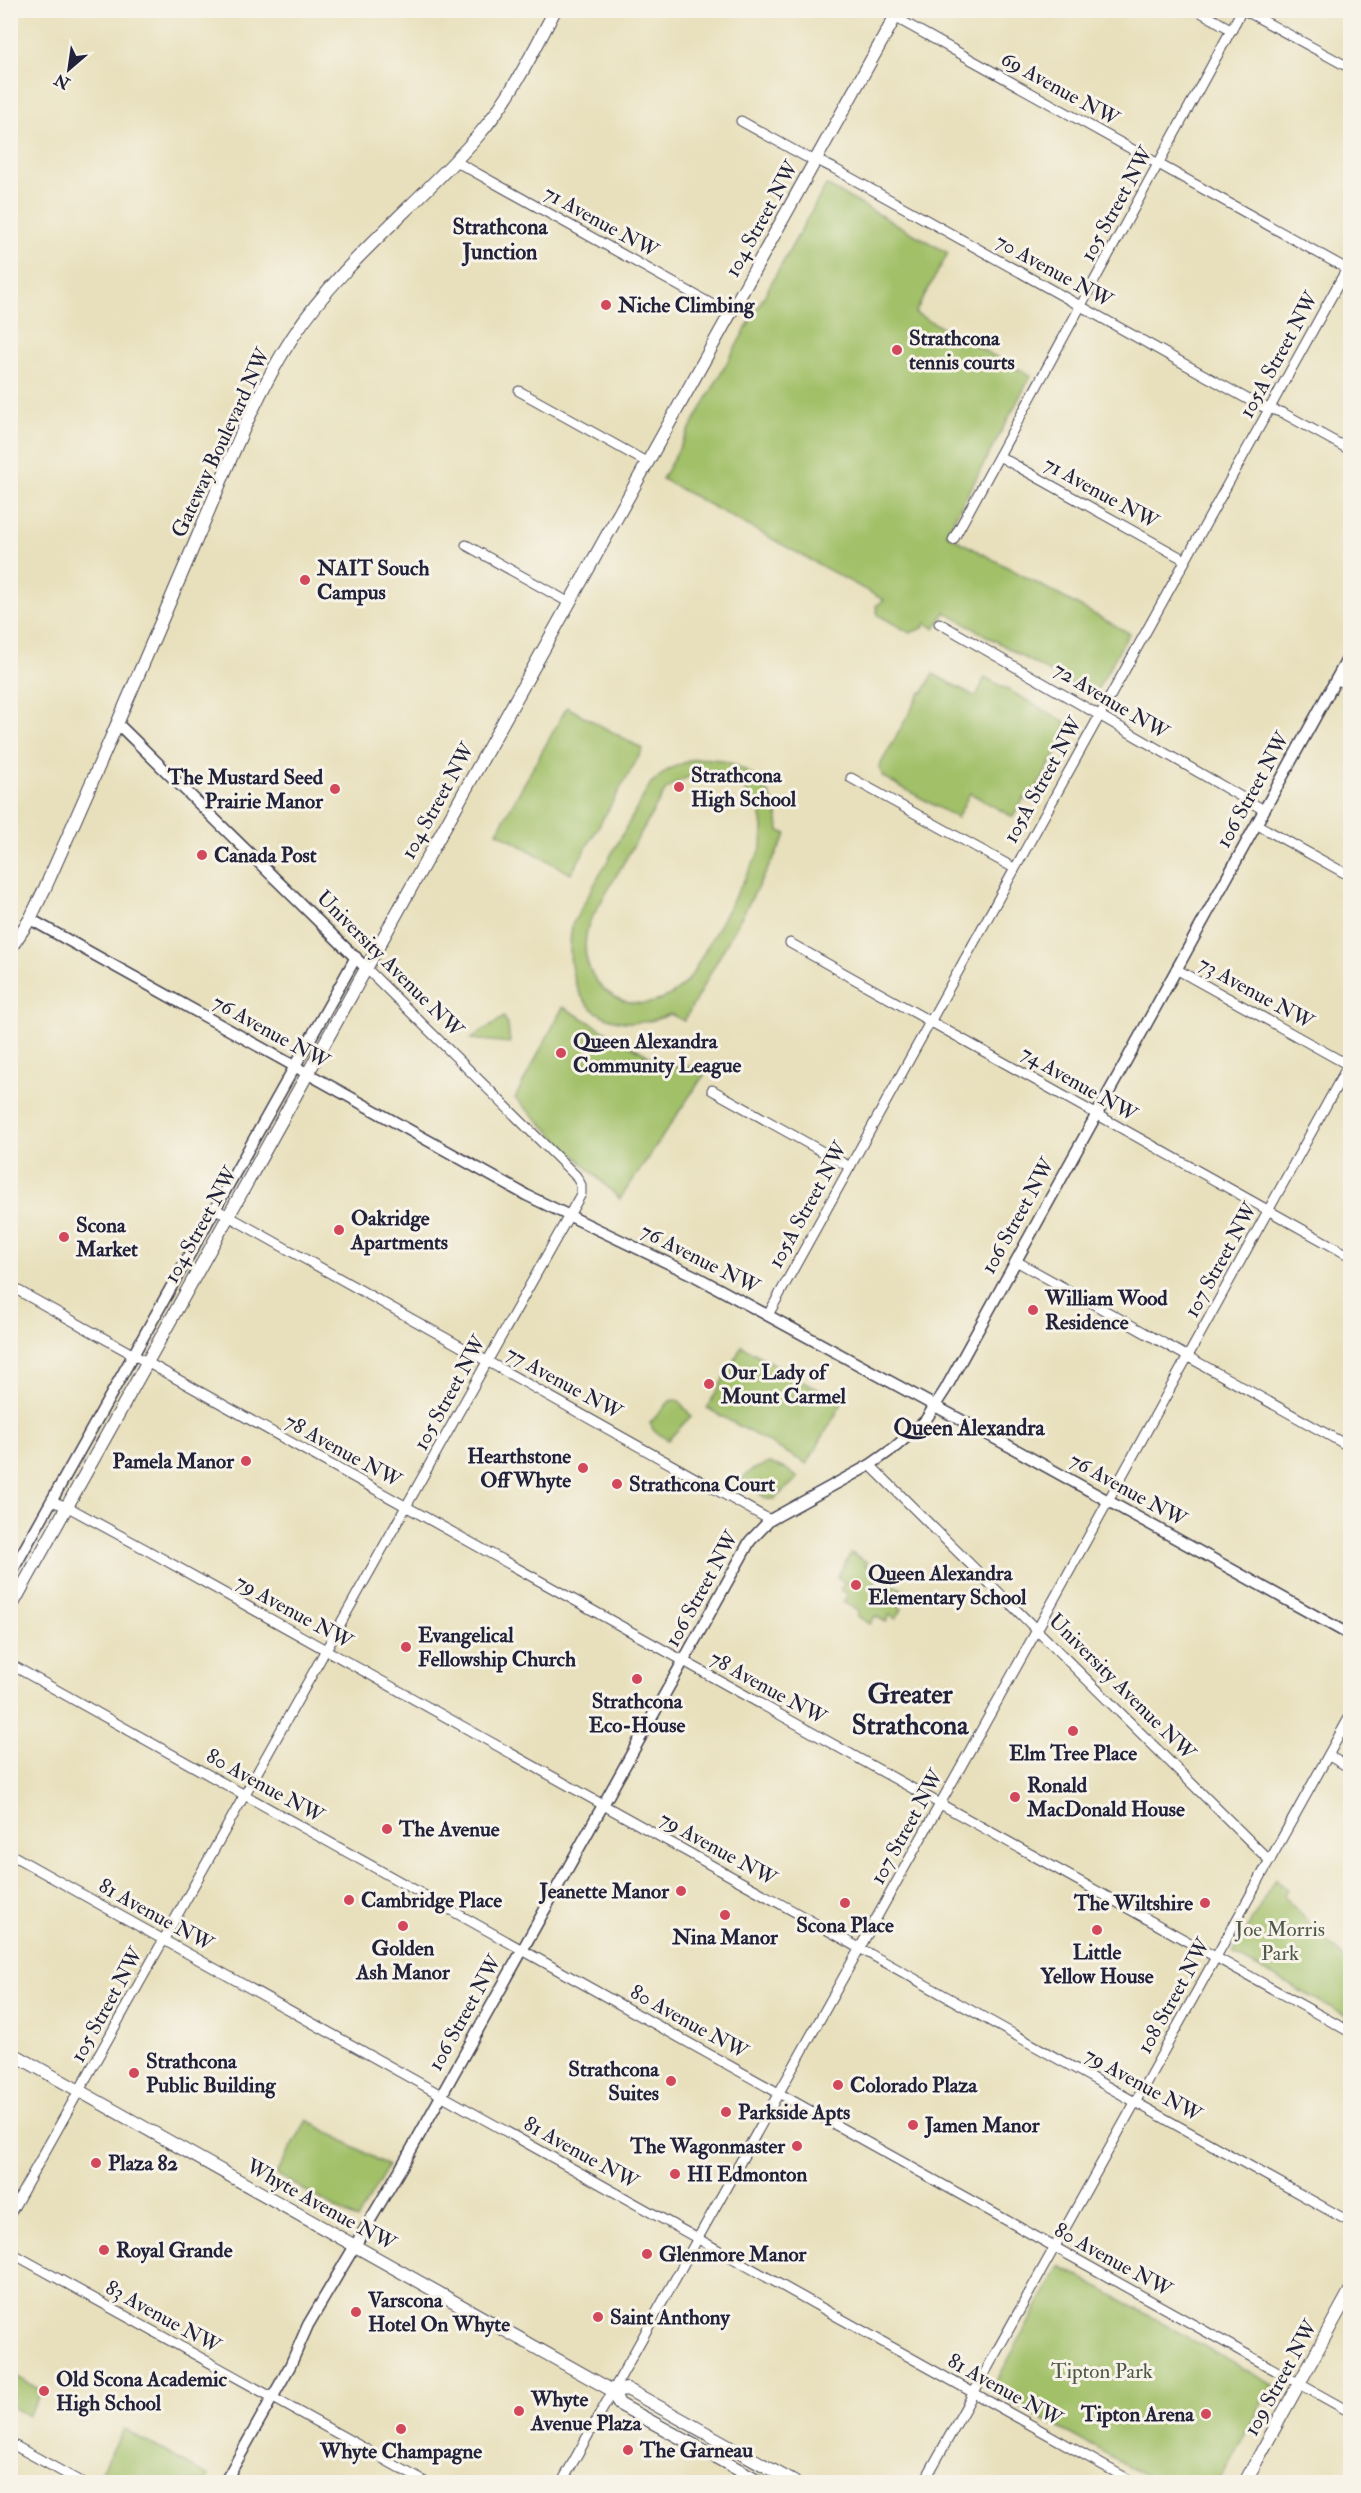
<svg xmlns="http://www.w3.org/2000/svg" width="1361" height="2493" font-family="'IM FELL Double Pica',serif">
<rect width="100%" height="100%" fill="#f7f3e8"/>
<filter id="ink" filterUnits="userSpaceOnUse"><feTurbulence type="fractalNoise" baseFrequency=".0167" numOctaves="2"/><feDisplacementMap in="SourceGraphic" scale="12" xChannelSelector="R" yChannelSelector="G"/><feConvolveMatrix kernelMatrix="1 2 1 2 8 2 1 2 1" color-interpolation-filters="sRGB"/></filter>
<filter id="wash" filterUnits="userSpaceOnUse"><feTurbulence type="fractalNoise" baseFrequency=".008" numOctaves="4" result="noise"/><feDisplacementMap in="SourceGraphic" scale="24" xChannelSelector="R" yChannelSelector="G"/><feGaussianBlur stdDeviation="1.35" result="paint"/><feColorMatrix in="noise" values="0 0 0 0 0 0 0 0 0 0 0 0 0 0 0 0 0 1.4 0 .05"/><feComposite in="paint" operator="in"/></filter>
<g filter="url(#wash)">
<rect width="100%" height="100%" fill="#e8e0bc"/>
<g fill="#a1c068" stroke="#627152" stroke-width="1.5" fill-rule="evenodd">
<path d="M 826,185 L 948,253 L 915,313 L 1031,376 L 946,534 L 1129,633 L 1093,697 L 945,612 L 935,629 L 926,623 L 923,628 L 910,633 L 878,615 L 876,606 L 884,600 L 662,479 Z"/>
<path d="M 933,674 L 976,697 L 985,677 L 1064,721 L 1069,730 L 1029,802 L 1024,798 L 1013,817 L 970,793 L 957,818 L 883,777 L 879,767 L 921,692 L 923,693 Z"/>
<path d="M 567,707 L 643,749 L 571,874 L 497,832 Z"/>
<path d="M 694,759 C 738,755 778,784 779,831 L 787,834 L 684,1021 L 670,1014 C 637,1030 591,1025 576,985 C 569,966 569,945 572,925 L 651,783 L 669,769 ZM 712,774 C 750,782 771,813 760,851 L 691,976 C 647,1034 567,992 589,923 L 665,791 C 680,779 693,773 712,774 Z"/>
<path d="M 563,1007 L 668,1067 L 710,1066 L 620,1199 L 515,1098 Z"/>
<path d="M 504,1017 L 508,1026 L 510,1043 L 470,1039 Z"/>
<path d="M 742,1346 L 842,1403 L 807,1464 L 707,1408 Z"/>
<path d="M 674,1400 L 679,1401 L 691,1416 L 668,1440 L 654,1431 L 650,1423 L 670,1401 Z"/>
<path d="M 769,1463 L 786,1469 L 798,1478 L 774,1499 L 767,1499 L 741,1480 L 752,1470 Z"/>
<path d="M 851,1553 L 867,1562 L 865,1565 L 871,1568 L 869,1571 L 878,1576 L 873,1587 L 886,1594 L 892,1584 L 907,1592 L 899,1606 L 902,1609 L 896,1619 L 890,1615 L 886,1622 L 875,1616 L 870,1624 L 857,1616 L 859,1611 L 843,1602 L 848,1594 L 840,1590 L 845,1582 L 837,1577 Z"/>
<path d="M 1275,1879 L 1287,1889 L 1283,1896 L 1346,1960 L 1350,1956 L 1350,2018 L 1233,1954 Z"/>
<path d="M 307,2120 L 388,2166 L 357,2220 L 276,2174 Z"/>
<path d="M 1060,2266 L 1273,2385 L 1218,2482 L 1158,2482 L 991,2391 Z"/>
<path d="M 14,2375 L 42,2391 L 28,2416 L 11,2406 L 11,2380 Z"/>
<path d="M 124,2429 L 209,2476 L 206,2482 L 117,2482 L 100,2473 Z"/>
</g>
</g>
<g filter="url(#ink)">
<g fill="none" stroke-linecap="round" stroke-linejoin="round">
<defs>
<g id="minor">
<path d="M 882,10 L 1347,269"/>
<path d="M 1197,10 L 1232,30"/>
<path d="M 1244,10 L 1350,68"/>
<path d="M 741,121 L 806,157 L 817,160 L 833,168 L 1258,405 L 1283,413 L 1350,450"/>
<path d="M 455,161 L 731,315"/>
<path d="M 519,391 L 648,463"/>
<path d="M 999,456 L 1185,560"/>
<path d="M 953,540 L 1242,10"/>
<path d="M 466,545 L 570,603"/>
<path d="M 939,623 L 1264,810"/>
<path d="M 1337,679 L 1350,687"/>
<path d="M 851,778 L 1014,868"/>
<path d="M 1256,824 L 1350,876"/>
<path d="M 790,943 L 1350,1256"/>
<path d="M 1176,969 L 1350,1066"/>
<path d="M 712,1090 L 850,1167"/>
<path d="M 214,1208 L 770,1520"/>
<path d="M 1016,1261 L 1350,1447"/>
<path d="M 10,1286 L 1350,2032"/>
<path d="M 768,1315 L 1350,263"/>
<path d="M 870,1465 L 1270,1861"/>
<path d="M 51,1501 L 68,1507 L 145,1549 L 1350,2222"/>
<path d="M 10,1664 L 1350,2412"/>
<path d="M 1329,1756 L 1350,1768"/>
<path d="M 10,1854 L 1133,2482"/>
<path d="M 10,2214 L 581,1194 L 581,1185 L 576,1176 L 367,969"/>
<path d="M 10,2252 L 425,2482"/>
<path d="M 10,2443 L 81,2482"/>
<path d="M 562,2482 L 1037,1630 L 1350,1062"/>
<path d="M 924,2482 L 1350,1716"/>
</g>
<g id="tertiary">
<path d="M 117,723 L 367,969"/>
<path d="M 30,919 L 526,1195 L 695,1276 L 1009,1446 L 1350,1635"/>
<path d="M 10,1575 L 356,957"/>
<path d="M 225,2482 L 290,2366 L 308,2325 L 401,2168 L 750,1541 L 770,1520 L 870,1465 L 894,1448 L 925,1421 L 945,1390 L 1350,654"/>
</g>
<g id="secondary">
<path d="M 10,949 L 30,919 L 45,888 C 97,772 147,655 197,538 C 226,471 252,400 292,338 C 342,261 417,206 477,137 C 509,100 532,55 555,10"/>
<path d="M 10,1609 L 899,10"/>
<path d="M 10,2052 L 613,2391 L 619,2404 L 761,2482"/>
<path d="M 613,2391 L 627,2389 L 794,2482"/>
<path d="M 1245,2482 L 1350,2291"/>
</g>
</defs>
<use href="#minor" stroke="#403e4e" stroke-width="11"/>
<use href="#tertiary" stroke="#403e4e" stroke-width="13"/>
<use href="#secondary" stroke="#403e4e" stroke-width="14"/>
<use href="#minor" stroke="#fff" stroke-width="9"/>
<use href="#tertiary" stroke="#fff" stroke-width="10"/>
<use href="#secondary" stroke="#fff" stroke-width="12"/>
</g>
</g>
<g fill="#d1495b" stroke="#f7f3e8" stroke-width="2">
<circle cx="606" cy="305" r="6"/>
<circle cx="897" cy="350" r="6"/>
<circle cx="305" cy="580" r="6"/>
<circle cx="679" cy="787" r="6"/>
<circle cx="335" cy="789" r="6"/>
<circle cx="202" cy="855" r="6"/>
<circle cx="561" cy="1053" r="6"/>
<circle cx="339" cy="1230" r="6"/>
<circle cx="64" cy="1237" r="6"/>
<circle cx="1033" cy="1310" r="6"/>
<circle cx="709" cy="1384" r="6"/>
<circle cx="246" cy="1461" r="6"/>
<circle cx="583" cy="1468" r="6"/>
<circle cx="617" cy="1484" r="6"/>
<circle cx="856" cy="1585" r="6"/>
<circle cx="406" cy="1647" r="6"/>
<circle cx="637" cy="1679" r="6"/>
<circle cx="1073" cy="1731" r="6"/>
<circle cx="1015" cy="1797" r="6"/>
<circle cx="387" cy="1829" r="6"/>
<circle cx="681" cy="1891" r="6"/>
<circle cx="349" cy="1900" r="6"/>
<circle cx="845" cy="1903" r="6"/>
<circle cx="1205" cy="1903" r="6"/>
<circle cx="725" cy="1915" r="6"/>
<circle cx="403" cy="1926" r="6"/>
<circle cx="1097" cy="1930" r="6"/>
<circle cx="134" cy="2073" r="6"/>
<circle cx="671" cy="2081" r="6"/>
<circle cx="838" cy="2085" r="6"/>
<circle cx="726" cy="2112" r="6"/>
<circle cx="913" cy="2125" r="6"/>
<circle cx="797" cy="2146" r="6"/>
<circle cx="96" cy="2163" r="6"/>
<circle cx="675" cy="2174" r="6"/>
<circle cx="104" cy="2250" r="6"/>
<circle cx="647" cy="2254" r="6"/>
<circle cx="356" cy="2312" r="6"/>
<circle cx="598" cy="2317" r="6"/>
<circle cx="44" cy="2391" r="6"/>
<circle cx="519" cy="2411" r="6"/>
<circle cx="1206" cy="2414" r="6"/>
<circle cx="401" cy="2429" r="6"/>
<circle cx="628" cy="2450" r="6"/>
</g>
<g text-anchor="middle" dominant-baseline="central" stroke-width="6" stroke-linejoin="round" paint-order="stroke">
<g font-size="21" fill="#22223b" stroke="#f7f3e8">
<text transform="translate(1060 89) rotate(29)">69 Avenue NW</text>
<text transform="translate(1117 204) rotate(-61)">105 Street NW</text>
<text transform="translate(762 219) rotate(-61)">104 Street NW</text>
<text transform="translate(601 222) rotate(29)">71 Avenue NW</text>
<text transform="translate(1054 271) rotate(29)">70 Avenue NW</text>
<text transform="translate(1279 355) rotate(-61)">105A Street NW</text>
<text transform="translate(221 443) rotate(-65)">Gateway Boulevard NW</text>
<text transform="translate(1101 493) rotate(29)">71 Avenue NW</text>
<text transform="translate(1111 701) rotate(31)">72 Avenue NW</text>
<text transform="translate(1043 780) rotate(-61)">105A Street NW</text>
<text transform="translate(1253 790) rotate(-61)">106 Street NW</text>
<text transform="translate(438 801) rotate(-61)">104 Street NW</text>
<text transform="translate(390 964) rotate(45)">University Avenue NW</text>
<text transform="translate(1256 993) rotate(29)">73 Avenue NW</text>
<text transform="translate(271 1032) rotate(29)">76 Avenue NW</text>
<text transform="translate(1079 1084) rotate(30)">74 Avenue NW</text>
<text transform="translate(808 1205) rotate(-61)">105A Street NW</text>
<text transform="translate(1018 1216) rotate(-61)">106 Street NW</text>
<text transform="translate(201 1225) rotate(-61)">104 Street NW</text>
<text transform="translate(700 1259) rotate(27)">76 Avenue NW</text>
<text transform="translate(1221 1260) rotate(-61)">107 Street NW</text>
<text transform="translate(564 1383) rotate(29)">77 Avenue NW</text>
<text transform="translate(450 1393) rotate(-61)">105 Street NW</text>
<text transform="translate(343 1451) rotate(29)">78 Avenue NW</text>
<text transform="translate(1128 1490) rotate(29)">76 Avenue NW</text>
<text transform="translate(702 1589) rotate(-61)">106 Street NW</text>
<text transform="translate(294 1612) rotate(29)">79 Avenue NW</text>
<text transform="translate(1122 1687) rotate(45)">University Avenue NW</text>
<text transform="translate(768 1688) rotate(29)">78 Avenue NW</text>
<text transform="translate(265 1786) rotate(29)">80 Avenue NW</text>
<text transform="translate(907 1827) rotate(-61)">107 Street NW</text>
<text transform="translate(718 1849) rotate(29)">79 Avenue NW</text>
<text transform="translate(156 1915) rotate(29)">81 Avenue NW</text>
<text transform="translate(1174 1996) rotate(-61)">108 Street NW</text>
<text transform="translate(107 2005) rotate(-61)">105 Street NW</text>
<text transform="translate(465 2013) rotate(-61)">106 Street NW</text>
<text transform="translate(689 2022) rotate(29)">80 Avenue NW</text>
<text transform="translate(1143 2085) rotate(29)">79 Avenue NW</text>
<text transform="translate(581 2153) rotate(29)">81 Avenue NW</text>
<text transform="translate(321 2205) rotate(29)">Whyte Avenue NW</text>
<text transform="translate(1113 2260) rotate(29)">80 Avenue NW</text>
<text transform="translate(163 2317) rotate(29)">83 Avenue NW</text>
<text transform="translate(1281 2378) rotate(-61)">109 Street NW</text>
<text transform="translate(1005 2390) rotate(29)">81 Avenue NW</text>
</g>
<g font-size="21" font-weight="bold" fill="#22223b" stroke="#f7f3e8" text-anchor="start">
<text x="618" y="305">Niche Climbing</text>
<text x="909" y="338">Strathcona<tspan x="909" dy="24">tennis courts</tspan></text>
<text x="317" y="568">NAIT Souch<tspan x="317" dy="24">Campus</tspan></text>
<text x="691" y="775">Strathcona<tspan x="691" dy="24">High School</tspan></text>
<text x="323" y="777" text-anchor="end">The Mustard Seed<tspan x="323" dy="24">Prairie Manor</tspan></text>
<text x="214" y="855">Canada Post</text>
<text x="573" y="1041">Queen Alexandra<tspan x="573" dy="24">Community League</tspan></text>
<text x="351" y="1218">Oakridge<tspan x="351" dy="24">Apartments</tspan></text>
<text x="76" y="1225">Scona<tspan x="76" dy="24">Market</tspan></text>
<text x="1045" y="1298">William Wood<tspan x="1045" dy="24">Residence</tspan></text>
<text x="721" y="1372">Our Lady of<tspan x="721" dy="24">Mount Carmel</tspan></text>
<text x="571" y="1456" text-anchor="end">Hearthstone<tspan x="571" dy="24">Off Whyte</tspan></text>
<text x="234" y="1461" text-anchor="end">Pamela Manor</text>
<text x="629" y="1484">Strathcona Court</text>
<text x="868" y="1573">Queen Alexandra<tspan x="868" dy="24">Elementary School</tspan></text>
<text x="418" y="1635">Evangelical<tspan x="418" dy="24">Fellowship Church</tspan></text>
<text x="637" y="1701" text-anchor="middle">Strathcona<tspan x="637" dy="24">Eco-House</tspan></text>
<text x="1073" y="1753" text-anchor="middle">Elm Tree Place</text>
<text x="1027" y="1785">Ronald<tspan x="1027" dy="24">MacDonald House</tspan></text>
<text x="399" y="1829">The Avenue</text>
<text x="669" y="1891" text-anchor="end">Jeanette Manor</text>
<text x="361" y="1900">Cambridge Place</text>
<text x="1193" y="1903" text-anchor="end">The Wiltshire</text>
<text x="845" y="1925" text-anchor="middle">Scona Place</text>
<text x="725" y="1937" text-anchor="middle">Nina Manor</text>
<text x="403" y="1948" text-anchor="middle">Golden<tspan x="403" dy="24">Ash Manor</tspan></text>
<text x="1097" y="1952" text-anchor="middle">Little<tspan x="1097" dy="24">Yellow House</tspan></text>
<text x="146" y="2061">Strathcona<tspan x="146" dy="24">Public Building</tspan></text>
<text x="659" y="2069" text-anchor="end">Strathcona<tspan x="659" dy="24">Suites</tspan></text>
<text x="850" y="2085">Colorado Plaza</text>
<text x="738" y="2112">Parkside Apts</text>
<text x="925" y="2125">Jamen Manor</text>
<text x="785" y="2146" text-anchor="end">The Wagonmaster</text>
<text x="108" y="2163">Plaza 82</text>
<text x="687" y="2174">HI Edmonton</text>
<text x="116" y="2250">Royal Grande</text>
<text x="659" y="2254">Glenmore Manor</text>
<text x="368" y="2300">Varscona<tspan x="368" dy="24">Hotel On Whyte</tspan></text>
<text x="610" y="2317">Saint Anthony</text>
<text x="56" y="2379">Old Scona Academic<tspan x="56" dy="24">High School</tspan></text>
<text x="531" y="2399">Whyte<tspan x="531" dy="24">Avenue Plaza</tspan></text>
<text x="1194" y="2414" text-anchor="end">Tipton Arena</text>
<text x="640" y="2450">The Garneau</text>
<text x="401" y="2451" text-anchor="middle">Whyte Champagne</text>
</g>
<g font-size="21" fill="#4e594b" stroke="#f7f3e8">
<text x="1280" y="1929">Joe Morris<tspan x="1280" dy="24">Park</tspan></text>
<text x="1102" y="2371">Tipton Park</text>
</g>
<g font-size="22" font-weight="bold" fill="#22223b" stroke="#f7f3e8">
<text x="500" y="227">Strathcona<tspan x="500" dy="25">Junction</tspan></text>
<text x="969" y="1428">Queen Alexandra</text>
</g>
<g font-size="27" font-weight="bold" fill="#22223b" stroke="#f7f3e8">
<text x="910" y="1694">Greater<tspan x="910" dy="31">Strathcona</tspan></text>
</g>
</g>
<rect width="1361" height="2493" fill="none" stroke="#f7f3e8" stroke-width="36"/>
<g transform="translate(69 69) rotate(209)" stroke="#f7f3e8" stroke-width="4.5" paint-order="stroke">
<path d="M0-4.5L10 22L0 15L-10 22Z" fill="#22223b"/>
<text y="-9" font-size="16" font-weight="bold" text-anchor="middle" fill="#22223b">N</text>
</g>
</svg>
